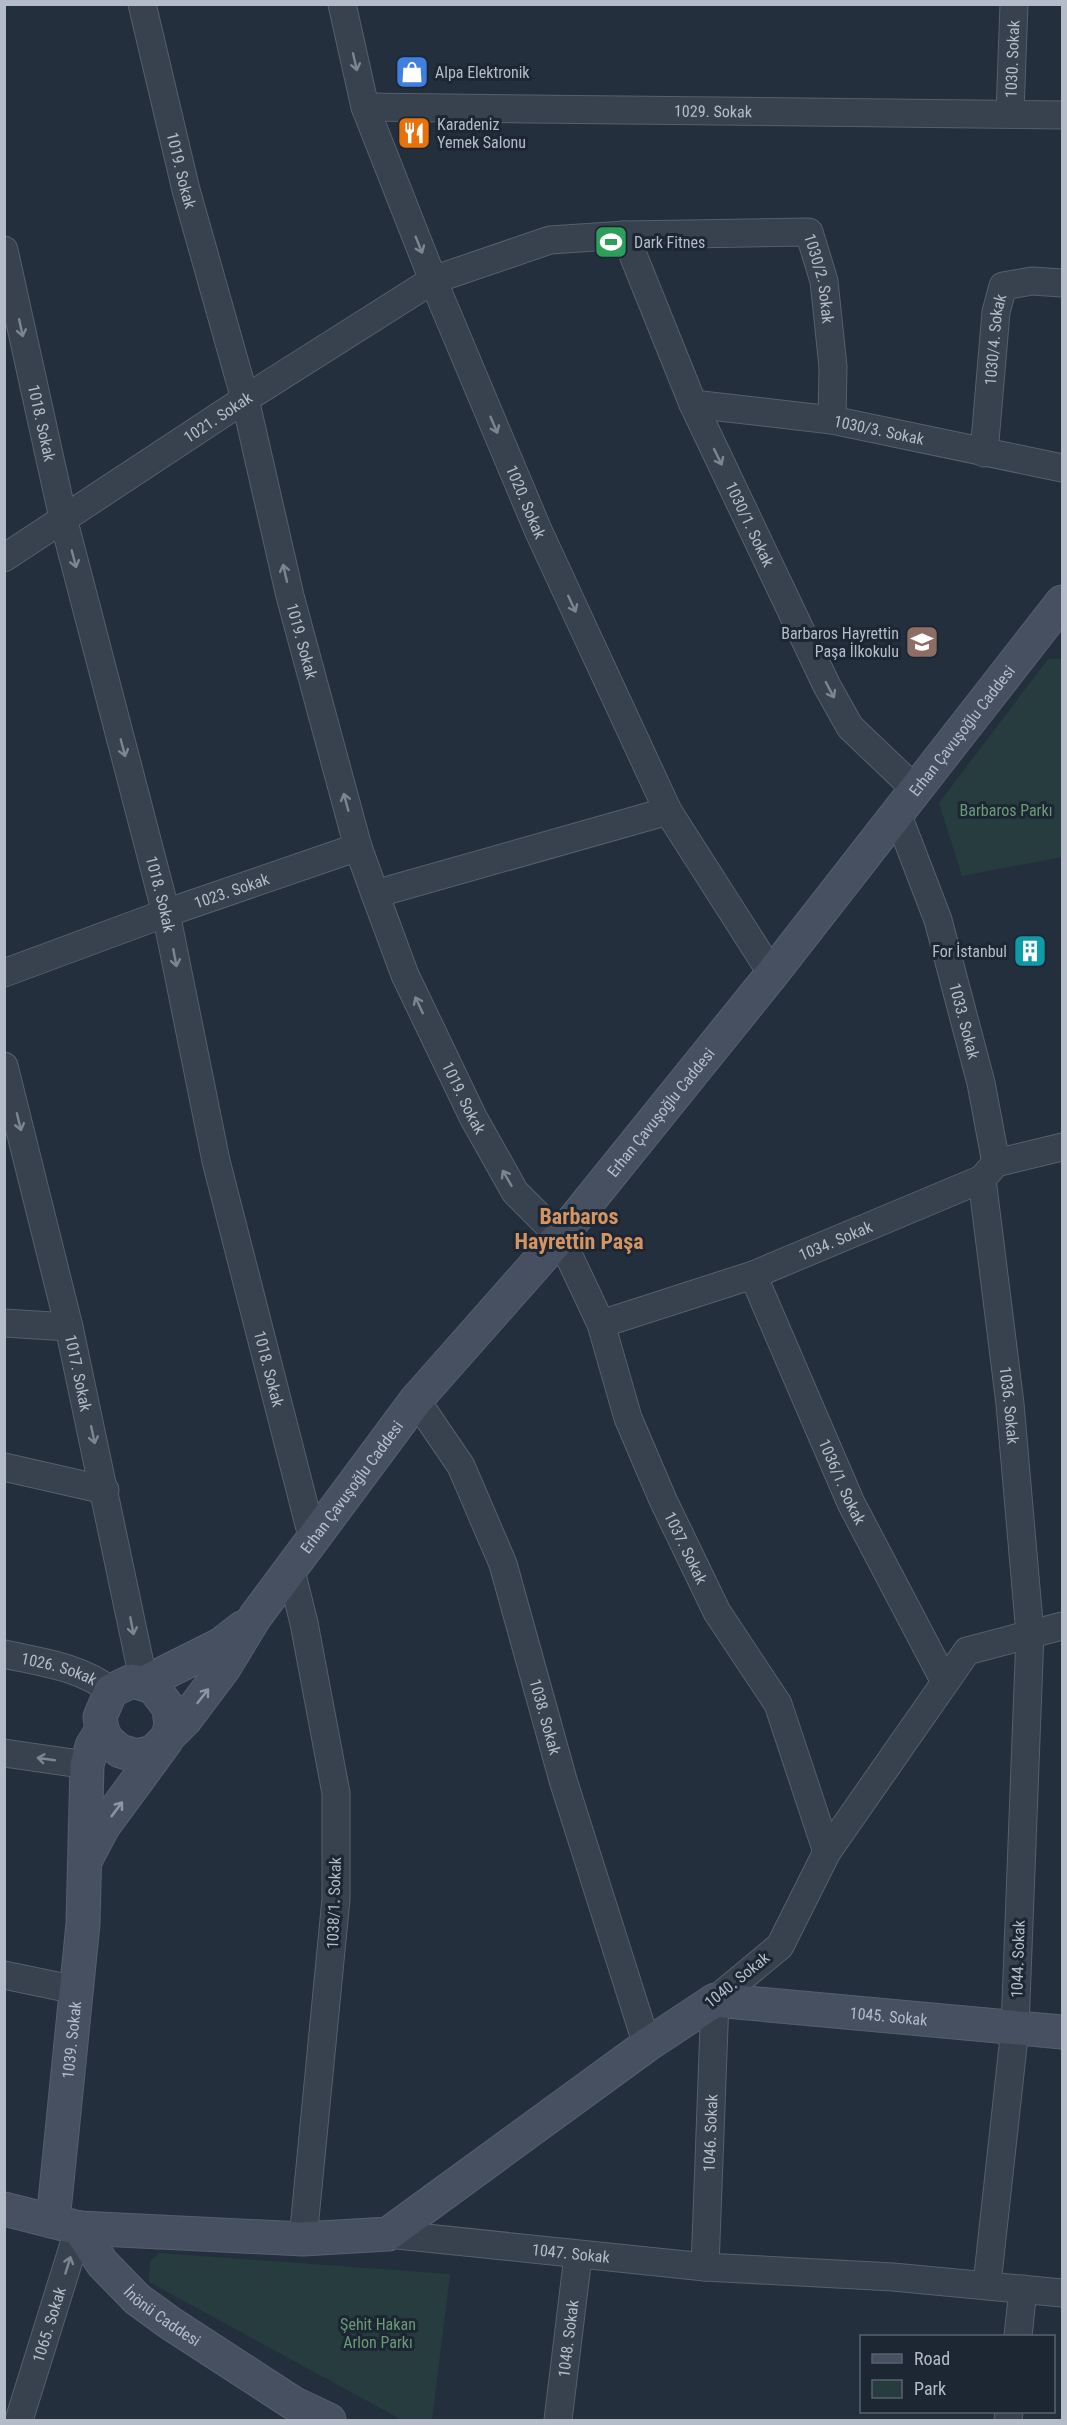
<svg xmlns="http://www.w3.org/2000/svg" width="1067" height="2425" font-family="'Roboto Condensed',sans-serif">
<rect width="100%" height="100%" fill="#242f3e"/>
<g fill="#263c3f">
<path d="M 1048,659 L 1062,659 L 1062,857 L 962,876 L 939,803 Z"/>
<path d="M 159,2253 L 450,2274 L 432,2420 L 402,2420 L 149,2282 L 150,2261 Z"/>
</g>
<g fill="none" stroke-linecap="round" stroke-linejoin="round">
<defs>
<g id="street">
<path id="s1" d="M 142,4 L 186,190 L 245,399 L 290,596 L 358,847 L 375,894 L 405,975 L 473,1117 L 515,1192 L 560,1237 L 601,1324 L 628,1418 L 663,1500 L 717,1612 L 778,1704 L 827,1852"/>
<path id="s2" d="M 342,4 L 365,107 L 433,280 L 538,530 L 668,811 L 772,974"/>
<path id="s3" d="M 365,107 L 1062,115"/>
<path id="s4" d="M 1010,113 L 1014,4"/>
<path id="s5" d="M 625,235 L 693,404 L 827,686 L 850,727 L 915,789"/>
<path id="s6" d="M 4,250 L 63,518 L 166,913 L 216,1161 L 313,1540"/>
<path id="s7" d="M 693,404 L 832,420 L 1062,468"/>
<path id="s8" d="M 984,453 L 996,312 L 1003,286 L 1032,281 L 1062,283"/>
<path id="s9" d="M 4,558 L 245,399 L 433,280 L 550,240 L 625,235 L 809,232 L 824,281 L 833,367 L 832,420"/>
<path id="s10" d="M 897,813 L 938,920 L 981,1083 L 996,1163"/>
<path d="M 375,894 L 668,811"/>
<path id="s11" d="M 4,973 L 166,913 L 358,847"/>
<path id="s12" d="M 4,1066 L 69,1327 L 144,1683"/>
<path id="s13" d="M 982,1179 L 1010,1404 L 1030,1634 L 1015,2028 L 987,2284"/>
<path id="s14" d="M 753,1275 L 851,1503 L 945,1682"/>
<path d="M 4,1323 L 69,1327"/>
<path id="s15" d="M 601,1324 L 753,1275 L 982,1179 L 996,1163 L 1062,1147"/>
<path id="s16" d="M 416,1400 L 461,1466 L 503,1564 L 563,1780 L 647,2045"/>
<path d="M 4,1467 L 105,1490"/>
<path d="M 291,1571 L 304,1623 L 336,1793 L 336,1899 L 303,2239"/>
<path id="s17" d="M 4,1654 C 40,1662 82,1667 111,1691"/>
<path d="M 4,1753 L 87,1765"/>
<path d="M 4,1975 L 76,1990"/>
<path id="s18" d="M 388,2234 L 705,2267 L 893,2277 L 1062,2293"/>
<path id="s19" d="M 705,2267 L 715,2000 L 780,1946 L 827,1852 L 967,1651 L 1062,1626"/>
<path d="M 1018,2336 L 1023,2289"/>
<path id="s20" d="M 19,2420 L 79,2228"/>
<path id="s21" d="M 558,2420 L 578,2256"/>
<path d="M 1008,2420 L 1009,2412"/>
</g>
<g id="secondary">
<path d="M 144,1683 L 220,1645 L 242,1628"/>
<path id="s22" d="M 86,1859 L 103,1827 L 166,1741 L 171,1726 L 169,1708 L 153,1687 L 132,1681 L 111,1691 L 100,1717 L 102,1730 L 107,1740 L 120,1751 L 137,1756 L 153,1752 L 185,1720 L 224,1668 L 255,1617 L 416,1400 L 560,1237 L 772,974 L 1062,602"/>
<path id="s23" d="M 4,2209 L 79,2228 L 102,2263 L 137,2299 L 170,2323 L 293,2403 L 329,2420"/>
<path id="s24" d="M 53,2221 L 83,1924 L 87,1765 L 92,1746 L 102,1730"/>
<path id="s25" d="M 79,2228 L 303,2239 L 388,2234 L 647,2045 L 715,2000 L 1062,2032"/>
</g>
</defs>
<use href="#street" stroke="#565f6c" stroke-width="29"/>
<use href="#secondary" stroke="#565f6c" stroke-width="35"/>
<use href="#street" stroke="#38414e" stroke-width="27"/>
<use href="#secondary" stroke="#465061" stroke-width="33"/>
</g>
<defs><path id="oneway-shaft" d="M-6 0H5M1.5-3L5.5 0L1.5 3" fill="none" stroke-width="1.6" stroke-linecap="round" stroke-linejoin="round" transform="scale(1.5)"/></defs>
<g stroke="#7c8592">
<use href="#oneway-shaft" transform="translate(355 62) rotate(77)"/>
<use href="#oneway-shaft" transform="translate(419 245) rotate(68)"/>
<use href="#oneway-shaft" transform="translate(21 328) rotate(78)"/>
<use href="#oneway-shaft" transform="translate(494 425) rotate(67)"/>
<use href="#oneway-shaft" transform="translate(718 457) rotate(64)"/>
<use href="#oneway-shaft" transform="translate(74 559) rotate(75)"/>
<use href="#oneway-shaft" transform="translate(285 573) rotate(-103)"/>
<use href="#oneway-shaft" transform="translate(572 604) rotate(65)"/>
<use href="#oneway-shaft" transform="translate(830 690) rotate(62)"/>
<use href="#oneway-shaft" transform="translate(123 748) rotate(75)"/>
<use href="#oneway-shaft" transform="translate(346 802) rotate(-105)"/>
<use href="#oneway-shaft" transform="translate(175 958) rotate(79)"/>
<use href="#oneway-shaft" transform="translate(419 1005) rotate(-115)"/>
<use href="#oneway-shaft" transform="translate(19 1122) rotate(76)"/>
<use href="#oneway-shaft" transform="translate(507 1178) rotate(-120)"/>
<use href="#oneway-shaft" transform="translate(93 1435) rotate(78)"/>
<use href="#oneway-shaft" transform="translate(132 1626) rotate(79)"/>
<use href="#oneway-shaft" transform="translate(46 1759) rotate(-172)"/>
<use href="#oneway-shaft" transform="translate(68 2265) rotate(-73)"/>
</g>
<g stroke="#8e96a5">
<use href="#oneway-shaft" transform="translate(203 1696) rotate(-52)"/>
<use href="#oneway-shaft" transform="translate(117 1809) rotate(-53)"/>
</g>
<defs>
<symbol id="shop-square" viewBox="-11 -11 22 22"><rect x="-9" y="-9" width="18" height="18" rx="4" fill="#3f7fe0" stroke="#1d2633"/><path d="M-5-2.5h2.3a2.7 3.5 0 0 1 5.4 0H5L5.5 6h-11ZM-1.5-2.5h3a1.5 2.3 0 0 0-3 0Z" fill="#fff"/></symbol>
<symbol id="restaurant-square" viewBox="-11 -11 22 22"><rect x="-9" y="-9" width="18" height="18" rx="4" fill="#e8710a" stroke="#1d2633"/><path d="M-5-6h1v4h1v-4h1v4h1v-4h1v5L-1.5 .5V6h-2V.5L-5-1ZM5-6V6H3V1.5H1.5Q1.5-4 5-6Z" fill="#fff"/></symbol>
<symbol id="stadium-square" viewBox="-11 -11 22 22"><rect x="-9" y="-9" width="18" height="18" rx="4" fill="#2e9e5b" stroke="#1d2633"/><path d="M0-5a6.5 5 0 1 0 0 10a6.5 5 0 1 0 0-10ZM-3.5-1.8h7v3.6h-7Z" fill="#fff"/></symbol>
<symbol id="school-square" viewBox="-11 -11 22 22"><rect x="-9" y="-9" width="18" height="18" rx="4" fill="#8d6e63" stroke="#1d2633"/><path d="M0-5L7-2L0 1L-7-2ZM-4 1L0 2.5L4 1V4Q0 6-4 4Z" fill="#fff"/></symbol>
<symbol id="building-square" viewBox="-11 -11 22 22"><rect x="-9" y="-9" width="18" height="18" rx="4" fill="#0f9aa8" stroke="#1d2633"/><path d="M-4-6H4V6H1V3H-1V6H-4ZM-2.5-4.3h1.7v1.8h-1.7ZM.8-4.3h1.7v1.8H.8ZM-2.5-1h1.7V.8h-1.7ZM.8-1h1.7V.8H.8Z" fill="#fff"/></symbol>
</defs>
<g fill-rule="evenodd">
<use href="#shop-square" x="393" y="53" width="38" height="38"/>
<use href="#restaurant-square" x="395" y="114" width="38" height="38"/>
<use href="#stadium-square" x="592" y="223" width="38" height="38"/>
<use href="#school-square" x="903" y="623" width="38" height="38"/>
<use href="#building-square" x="1011" y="932" width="38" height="38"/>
</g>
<g text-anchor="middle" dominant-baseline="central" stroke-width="6" stroke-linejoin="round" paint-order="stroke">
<g font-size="16" fill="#b4bcc9" stroke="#1d2633">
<text stroke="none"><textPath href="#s4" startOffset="54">1030. Sokak</textPath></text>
<text stroke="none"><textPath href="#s3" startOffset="348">1029. Sokak</textPath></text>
<text stroke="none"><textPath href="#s1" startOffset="171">1019. Sokak</textPath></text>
<text stroke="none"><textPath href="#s9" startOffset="942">1030/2. Sokak</textPath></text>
<text stroke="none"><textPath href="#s8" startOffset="114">1030/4. Sokak</textPath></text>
<text stroke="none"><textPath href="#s9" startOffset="256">1021. Sokak</textPath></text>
<text stroke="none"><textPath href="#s6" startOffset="177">1018. Sokak</textPath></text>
<text stroke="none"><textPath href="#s7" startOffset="188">1030/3. Sokak</textPath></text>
<text stroke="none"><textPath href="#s2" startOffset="532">1020. Sokak</textPath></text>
<text stroke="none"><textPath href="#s5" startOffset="315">1030/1. Sokak</textPath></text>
<text stroke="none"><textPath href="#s1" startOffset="657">1019. Sokak</textPath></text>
<text stroke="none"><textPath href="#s22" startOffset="1656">Erhan Çavuşoğlu Caddesi</textPath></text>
<text stroke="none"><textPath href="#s11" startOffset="242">1023. Sokak</textPath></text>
<text stroke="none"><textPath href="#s6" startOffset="663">1018. Sokak</textPath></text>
<text stroke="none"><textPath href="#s10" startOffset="219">1033. Sokak</textPath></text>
<text stroke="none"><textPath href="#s1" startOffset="1143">1019. Sokak</textPath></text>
<text stroke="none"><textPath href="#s22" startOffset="1170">Erhan Çavuşoğlu Caddesi</textPath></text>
<text stroke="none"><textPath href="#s15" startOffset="249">1034. Sokak</textPath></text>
<text stroke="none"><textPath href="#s6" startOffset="1150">1018. Sokak</textPath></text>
<text stroke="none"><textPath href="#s12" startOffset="316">1017. Sokak</textPath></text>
<text stroke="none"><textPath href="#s13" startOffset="228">1036. Sokak</textPath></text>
<text stroke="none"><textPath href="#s14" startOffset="225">1036/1. Sokak</textPath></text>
<text stroke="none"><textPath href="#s22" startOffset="684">Erhan Çavuşoğlu Caddesi</textPath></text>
<text stroke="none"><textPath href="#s1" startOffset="1650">1037. Sokak</textPath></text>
<text stroke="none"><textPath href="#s17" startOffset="57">1026. Sokak</textPath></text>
<text stroke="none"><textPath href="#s16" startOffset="345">1038. Sokak</textPath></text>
<text transform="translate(334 1903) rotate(-88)">1038/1. Sokak</text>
<text transform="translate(1018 1959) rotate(-88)">1044. Sokak</text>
<text transform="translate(737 1980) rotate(-39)">1040. Sokak</text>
<text stroke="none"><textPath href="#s25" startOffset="886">1045. Sokak</textPath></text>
<text stroke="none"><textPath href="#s24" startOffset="182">1039. Sokak</textPath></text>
<text stroke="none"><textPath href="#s19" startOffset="134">1046. Sokak</textPath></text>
<text stroke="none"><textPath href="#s18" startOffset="184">1047. Sokak</textPath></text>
<text stroke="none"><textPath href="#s23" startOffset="200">İnönü Caddesi</textPath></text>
<text stroke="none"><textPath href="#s20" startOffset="100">1065. Sokak</textPath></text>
<text stroke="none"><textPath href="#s21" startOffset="82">1048. Sokak</textPath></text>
</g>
<g font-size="16" fill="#b4bcc9" stroke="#1d2633" text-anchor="start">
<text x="435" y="72">Alpa Elektronik</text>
<text x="437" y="124">Karadeniz<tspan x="437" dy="18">Yemek Salonu</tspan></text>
<text x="634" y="242">Dark Fitnes</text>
<text x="899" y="633" text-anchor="end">Barbaros Hayrettin<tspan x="899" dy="18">Paşa İlkokulu</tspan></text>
<text x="1007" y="951" text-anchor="end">For İstanbul</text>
</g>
<g font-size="16" fill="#6b9a76" stroke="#1d2633">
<text x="1006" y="810">Barbaros Parkı</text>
<text x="378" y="2324">Şehit Hakan<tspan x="378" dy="18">Arlon Parkı</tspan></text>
</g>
<g font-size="22" font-weight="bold" fill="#d59563" stroke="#1d2633">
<text x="579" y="1216">Barbaros<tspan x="579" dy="25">Hayrettin Paşa</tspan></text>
</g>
</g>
<rect width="1067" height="2425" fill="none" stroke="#b4bcc9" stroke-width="12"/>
<rect x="860" y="2335" width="195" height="78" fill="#1d2633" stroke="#59626f" stroke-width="1.5"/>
<rect x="872" y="2354" width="30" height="9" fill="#465061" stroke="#59626f" stroke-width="1.5"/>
<text x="914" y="2365" font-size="18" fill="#b4bcc9">Road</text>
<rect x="872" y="2380" width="30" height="18" fill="#263c3f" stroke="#59626f" stroke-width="1.5"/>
<text x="914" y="2395" font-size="18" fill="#b4bcc9">Park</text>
</svg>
